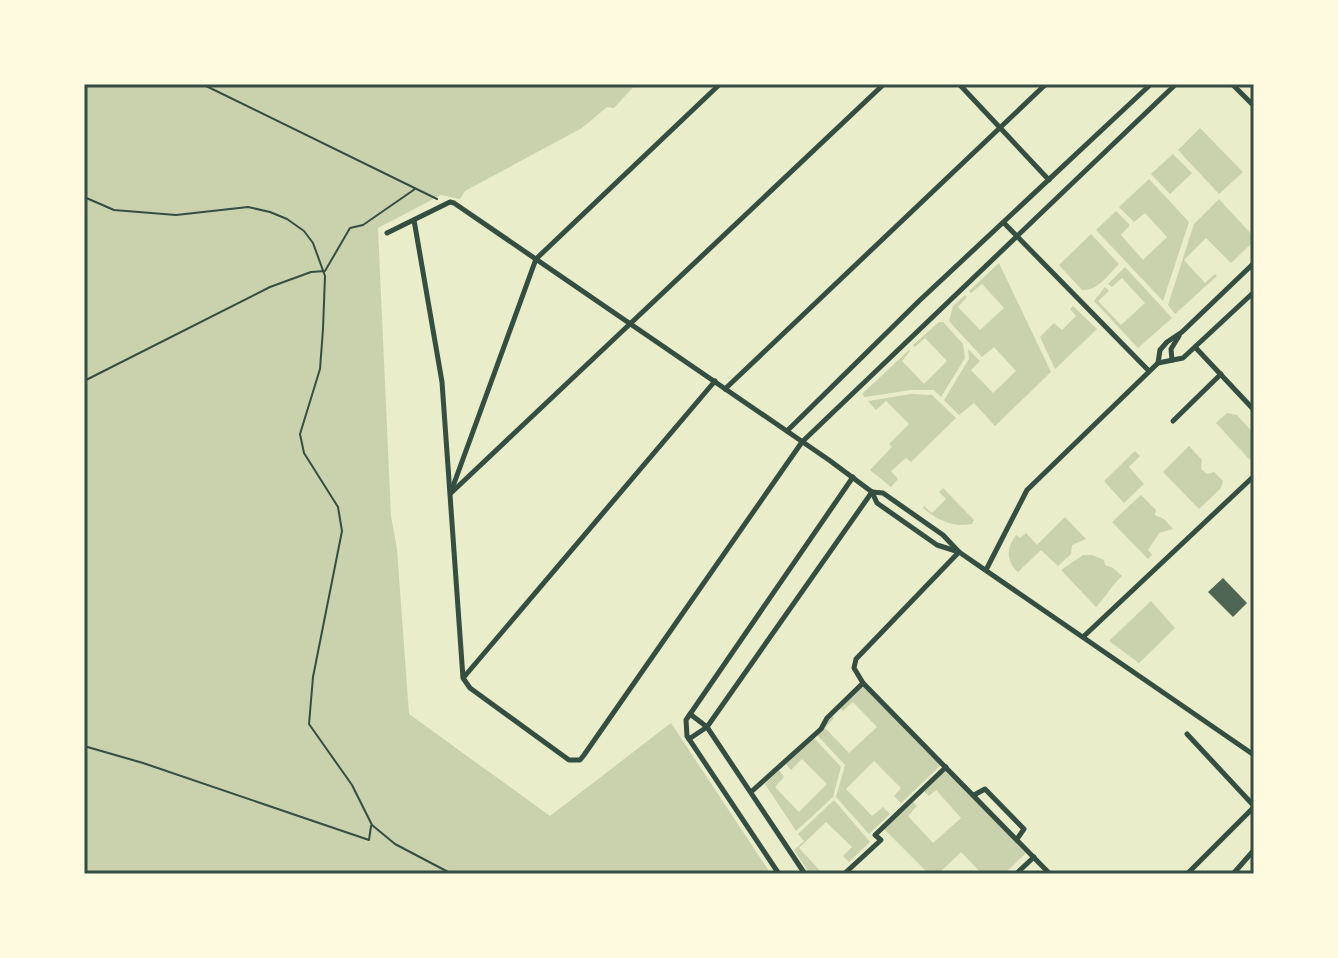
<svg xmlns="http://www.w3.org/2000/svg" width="1338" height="958" font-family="Figtree,sans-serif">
<rect width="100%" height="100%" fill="#e9edc9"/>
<g fill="#cad2ad">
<path d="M 84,84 L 636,84 L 614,108 L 607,107 L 582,128 L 465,191 L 460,199 L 441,195 L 378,228 L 391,516 L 397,549 L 409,714 L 550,816 L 671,723 L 771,874 L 84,874 Z"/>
<path d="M 1200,128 L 1243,172 L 1219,194 L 1178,150 Z"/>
<path d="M 1173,154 L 1192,173 L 1170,194 L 1151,174 Z"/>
<path d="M 1149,179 L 1189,222 L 1163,301 L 1096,230 L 1116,211 L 1130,225 L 1121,235 L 1143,260 L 1167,237 L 1145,213 L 1134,222 L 1119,207 Z"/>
<path d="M 1219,199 L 1254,237 L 1254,241 L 1231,263 L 1206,238 L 1184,260 L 1205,283 L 1215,274 L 1217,276 L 1175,314 L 1168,305 L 1194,224 Z"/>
<path d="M 1091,234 L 1119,264 C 1108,275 1098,291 1082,290 L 1059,265 Z"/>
<path d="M 999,263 L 1051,372 L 995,426 L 974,403 L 959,415 L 944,400 L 969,359 L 968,349 L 980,361 L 971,370 L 993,393 L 1016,371 L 994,347 L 982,357 L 949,321 L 953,306 L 965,295 L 967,297 L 958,307 L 980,330 L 1004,308 L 982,284 L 971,293 L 969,291 Z"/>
<path d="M 1125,267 L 1172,318 L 1138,348 L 1094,301 L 1105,287 L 1109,291 L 1098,301 L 1121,325 L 1145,303 L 1122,278 L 1112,287 L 1108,284 Z"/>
<path d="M 1073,306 L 1097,329 L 1055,369 L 1040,337 L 1054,323 L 1062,330 L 1076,316 L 1070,309 Z"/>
<path d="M 939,322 L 943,322 L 963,344 L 965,358 L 941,397 L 934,390 L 911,390 L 865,397 L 862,394 L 909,350 L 910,351 L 902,361 L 924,384 L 947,361 L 925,338 L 915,347 L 913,345 Z"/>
<path d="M 911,394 L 932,395 L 956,418 L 911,462 L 906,458 L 891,471 L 898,479 L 891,487 L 870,470 L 892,447 L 889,444 L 909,424 L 886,401 L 876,410 L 868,401 Z"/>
<path d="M 1227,413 L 1237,415 L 1254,434 L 1254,457 L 1250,460 L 1216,423 Z"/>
<path d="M 1189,446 L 1202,460 L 1201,469 L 1207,474 L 1214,472 L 1223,481 L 1221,488 L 1199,509 L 1163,472 Z"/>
<path d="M 1135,451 L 1140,456 L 1129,467 L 1144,484 L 1124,503 L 1104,481 Z"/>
<path d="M 943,488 L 974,520 L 972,524 C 954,528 937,520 923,508 L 924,506 L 932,513 L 946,499 L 939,492 Z"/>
<path d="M 1141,495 L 1156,510 L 1155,515 L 1164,519 L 1173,529 L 1159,533 L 1148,550 L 1152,555 L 1148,559 L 1112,522 Z"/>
<path d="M 1065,517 L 1086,539 L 1072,545 L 1071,554 L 1058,566 L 1041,550 L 1018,572 C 1006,561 1006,548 1016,535 L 1020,538 L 1026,533 L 1037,545 Z"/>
<path d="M 1083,555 L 1092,555 L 1104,560 L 1105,565 L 1113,568 L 1122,576 C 1111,586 1106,597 1096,607 L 1061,570 Z"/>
<path d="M 1151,601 L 1175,628 L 1139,663 L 1109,641 Z"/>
<path d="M 863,685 L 941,765 L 901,803 L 894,796 L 901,788 L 874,761 L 846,789 L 872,816 L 883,807 L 890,814 L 869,834 L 836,797 L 845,765 L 817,735 L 832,716 L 834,718 L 825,728 L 849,753 L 877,727 L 853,702 L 843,711 L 840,708 Z"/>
<path d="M 814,738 L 841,767 L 833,797 L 796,831 L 765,784 L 779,770 L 784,777 L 775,787 L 799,812 L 827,784 L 802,759 L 791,770 L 786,764 Z"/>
<path d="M 946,770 L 1026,853 L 1004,874 L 982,874 L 961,852 L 938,874 L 924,874 L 925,870 L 884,829 L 913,802 L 917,806 L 908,816 L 933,843 L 961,818 L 936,790 L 929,796 L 924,791 Z"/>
<path d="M 834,800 L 870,842 L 849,862 L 843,856 L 852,847 L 826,822 L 799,848 L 823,874 L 810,874 L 794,850 L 804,841 L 798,834 Z"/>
</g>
<path fill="#4f6655" d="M 1223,578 L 1247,603 L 1233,617 L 1208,592 Z"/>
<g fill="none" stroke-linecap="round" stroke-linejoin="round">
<g stroke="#344e41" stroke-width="2">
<path d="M 202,84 L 437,199"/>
<path d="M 84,197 L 114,210 L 176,215 L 248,207 L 270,212 L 287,219 L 304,231 L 313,243 L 325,276 L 323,329 L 320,369 L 300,434 L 304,453 L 338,507 L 342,531 L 313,677 L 309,724 L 352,785 L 372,825 L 395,844 L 452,874"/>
<path d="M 84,381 L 270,287 L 311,272 L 325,271 L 350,228 L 363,225 L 415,189"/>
<path d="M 84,746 L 143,763 L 369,840 L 371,826"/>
</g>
<g stroke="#344e41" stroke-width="5">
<path d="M 959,84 L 1049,180"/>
<path d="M 1232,84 L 1254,106"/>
<path d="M 414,220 L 442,382 L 463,678 L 470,688 L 569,760 L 580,760 L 584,755 L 802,442 L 1176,84"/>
<path d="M 1004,223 L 1149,371"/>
<path d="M 387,233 L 450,202 L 454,203 L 829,460 L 872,492 L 877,503 L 937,545 L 959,552"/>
<path d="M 1195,347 L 1254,410"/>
<path d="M 1172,360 L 1171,349 L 1179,336"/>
<path d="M 1158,363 L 1160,350 L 1167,342 L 1182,332 L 1254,263"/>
<path d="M 725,389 L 1046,84"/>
<path d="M 1173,421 L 1221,374"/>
<path d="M 787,431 L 919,301 L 1151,84"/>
<path d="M 452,489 L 536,259 L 720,84"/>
<path d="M 872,492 L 883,493 L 943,535 L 959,552 L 1254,755"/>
<path d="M 451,493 L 884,84"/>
<path d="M 959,552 L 856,659 L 854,668 L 863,683 L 1050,874"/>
<path d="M 986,570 L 1027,490 L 1158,363 L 1183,358 L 1254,292"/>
<path d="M 1083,637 L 1254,476"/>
<path d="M 464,677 L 715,381"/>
<path d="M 1187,734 L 1254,806"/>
<path d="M 689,739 L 707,727 L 690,714"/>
<path d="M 751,792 L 821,729 L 827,718 L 863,683"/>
<path d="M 974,795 L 985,789 L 1024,829 L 1017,839"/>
<path d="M 779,874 L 687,736 L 686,720 L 853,477"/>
<path d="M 805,874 L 707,727 L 872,492"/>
<path d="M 844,874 L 881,840 L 875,835 L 946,767"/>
<path d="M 1016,874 L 1034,857"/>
<path d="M 1187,874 L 1254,807"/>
<path d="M 1233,874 L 1254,850"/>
</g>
</g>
<rect width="1338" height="958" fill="none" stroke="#fefae0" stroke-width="172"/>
<rect x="86" y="86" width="1166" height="786" fill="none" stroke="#344e41" stroke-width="3"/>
</svg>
